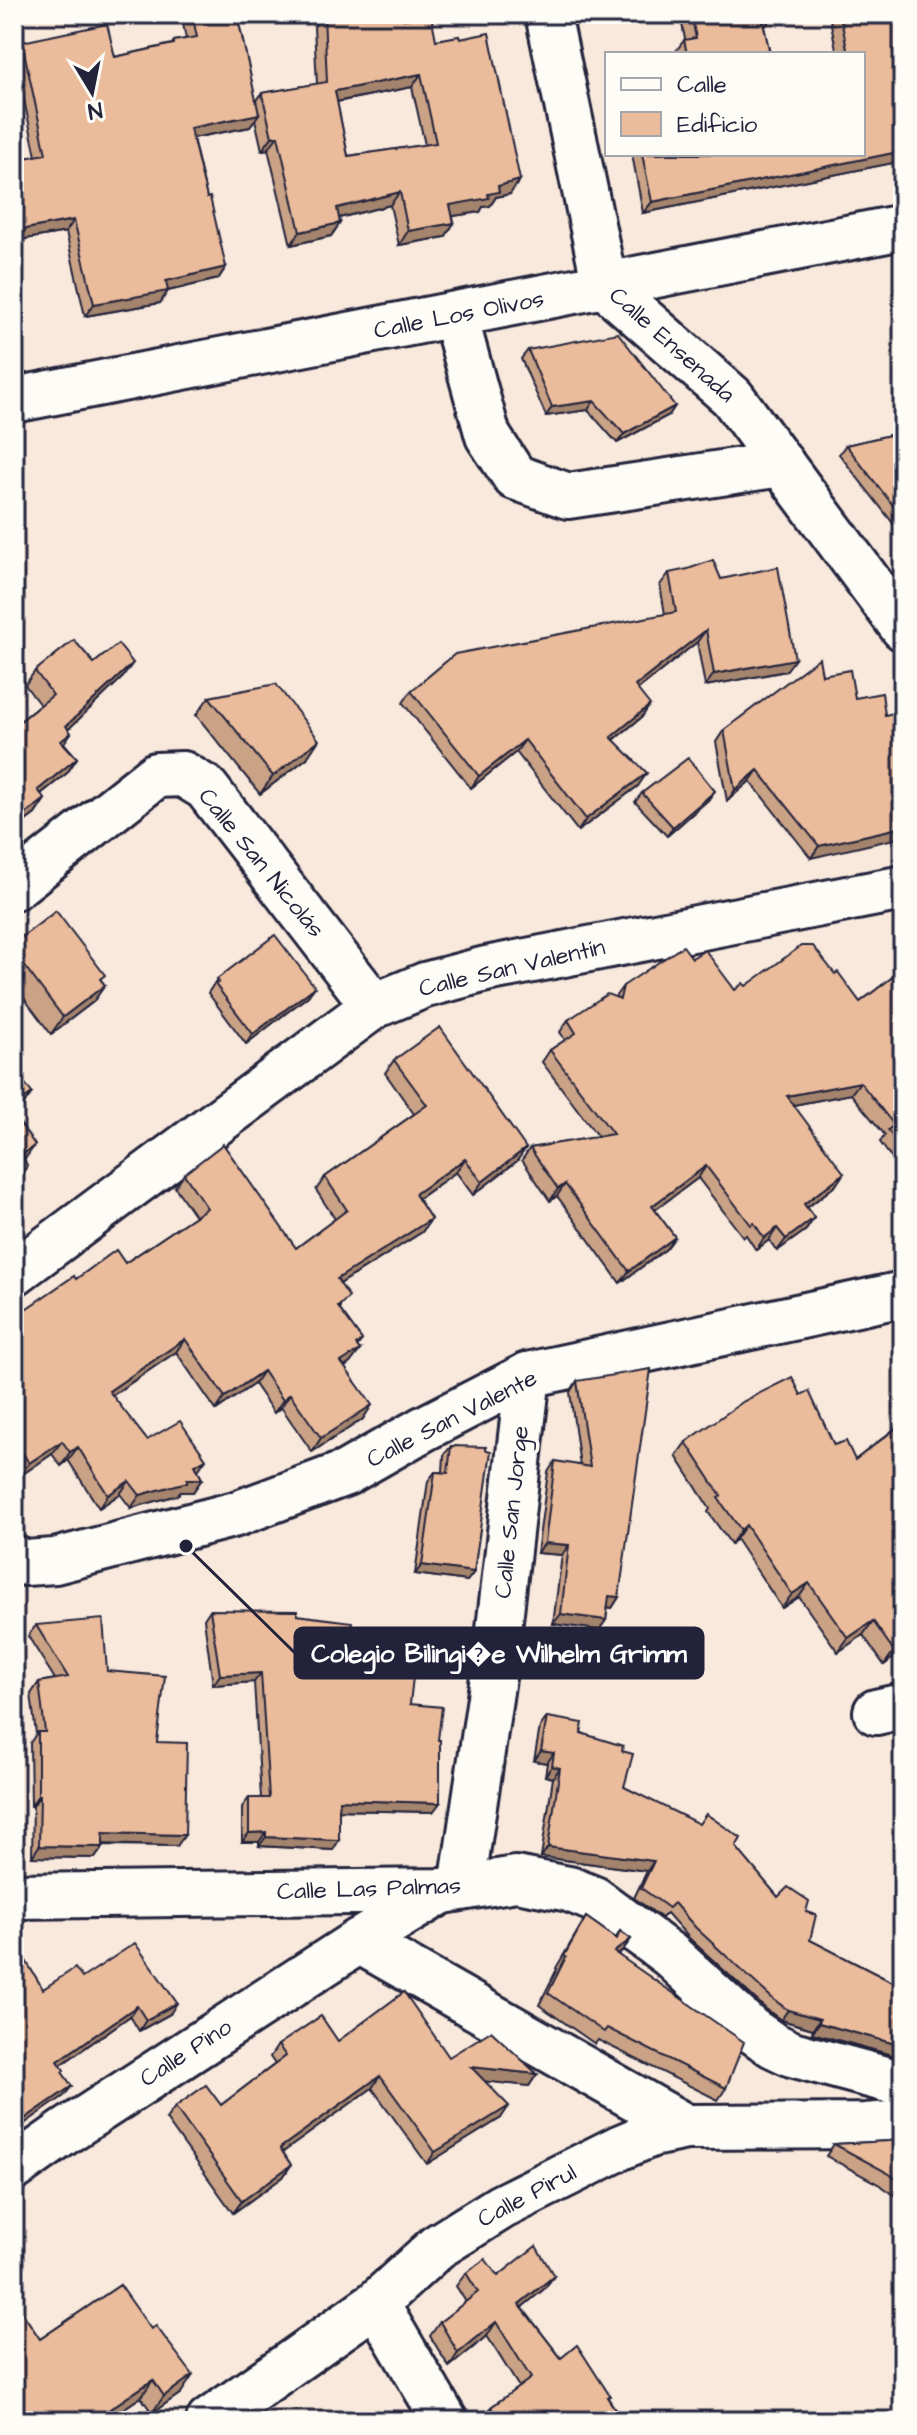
<svg xmlns="http://www.w3.org/2000/svg" width="917" height="2435" font-family="'Architects Daughter',sans-serif">
<rect width="100%" height="100%" fill="#f8e9dc"/>
<filter id="ink" filterUnits="userSpaceOnUse"><feTurbulence type="fractalNoise" baseFrequency=".0125" numOctaves="2"/><feDisplacementMap in="SourceGraphic" scale="16" xChannelSelector="R" yChannelSelector="G"/><feConvolveMatrix kernelMatrix="1 2 1 2 8 2 1 2 1" color-interpolation-filters="sRGB"/></filter>
<g filter="url(#ink)">
<g fill="none" stroke-linecap="round" stroke-linejoin="round">
<defs>
<g id="minor">
<path d="M 548,14 L 605,286 L 732,397 L 903,628"/>
<path d="M 455,316 L 488,436 L 515,477 L 568,496 L 782,464"/>
<path d="M 14,887 L 156,775 L 183,774 L 206,788 L 374,1006"/>
<path d="M 14,1273 L 374,1006 L 425,985 L 486,969 L 903,888"/>
<path d="M 14,1558 L 25,1563 L 55,1561 L 236,1514 L 346,1473 L 423,1429 L 528,1375 L 903,1294"/>
<path d="M 876,1712 L 903,1706"/>
<path d="M 462,1887 L 495,1664 L 528,1375"/>
<path d="M 14,1896 L 443,1891 L 516,1879 L 569,1889 L 594,1899 L 670,1955 L 750,2029 L 773,2045 L 792,2054 L 903,2084"/>
<path d="M 359,1941 L 686,2127"/>
<path d="M 14,2168 L 65,2132 L 359,1941 L 442,1891"/>
<path d="M 376,2303 L 445,2421"/>
<path d="M 209,2421 L 376,2303 L 437,2247 L 501,2207 L 621,2147 L 652,2134 L 686,2127 L 866,2126 L 903,2123"/>
</g>
<path id="major" d="M 14,400 L 903,227"/>
</defs>
<use href="#minor" stroke="#22223b" stroke-width="50"/>
<use href="#major" stroke="#22223b" stroke-width="50"/>
<use href="#minor" stroke="#fdfcf7" stroke-width="44"/>
<use href="#major" stroke="#fdfcf7" stroke-width="44"/>
</g>
<g fill="#caa286" stroke="#22223b" stroke-width="2" fill-rule="evenodd">
<path d="M 181,14 L 237,14 L 256,102 L 262,93 L 317,84 L 314,27 L 323,14 L 404,19 L 436,40 L 510,194 L 496,197 L 490,206 L 483,207 L 480,212 L 453,216 L 454,223 L 445,237 L 399,245 L 390,205 L 339,218 L 340,223 L 331,236 L 291,245 L 268,149 L 262,150 L 255,119 L 250,127 L 193,138 L 207,198 L 226,267 L 218,279 L 168,291 L 160,303 L 85,316 L 66,232 L 14,241 L 14,160 L 36,156 L 14,53 L 22,42 L 115,57 L 172,44 L 174,41 L 186,39 ZM 412,87 L 425,145 L 348,156 L 337,102 Z"/>
<path d="M 680,14 L 773,14 L 764,27 L 770,54 L 677,54 L 676,51 L 685,39 Z"/>
<path d="M 829,14 L 903,14 L 903,161 L 643,213 L 632,154 L 863,154 L 863,54 L 837,54 Z"/>
<path d="M 528,350 L 675,406 L 669,415 L 617,443 L 588,410 L 546,416 L 521,359 Z"/>
<path d="M 903,432 L 903,536 L 839,454 L 846,445 Z"/>
<path d="M 669,573 L 721,579 L 786,671 L 705,686 L 697,642 L 638,689 L 642,717 L 614,740 L 638,786 L 578,831 L 516,752 L 471,788 L 403,703 L 411,691 L 665,614 L 660,585 Z"/>
<path d="M 94,663 L 123,677 L 68,729 L 71,733 L 64,743 L 77,758 L 67,773 L 41,794 L 45,799 L 35,814 L 14,830 L 14,726 L 40,705 L 25,685 L 35,671 Z"/>
<path d="M 209,697 L 307,758 L 260,794 L 196,715 Z"/>
<path d="M 855,698 L 885,715 L 899,747 L 811,858 L 750,781 L 727,801 L 716,742 L 724,730 Z"/>
<path d="M 642,793 L 708,800 L 667,836 L 635,802 Z"/>
<path d="M 14,943 L 101,980 L 105,985 L 93,1002 L 51,1034 L 14,985 Z"/>
<path d="M 692,958 L 735,990 L 746,986 L 835,974 L 860,1002 L 903,969 L 903,1174 L 880,1142 L 885,1135 L 851,1094 L 793,1105 L 836,1185 L 807,1208 L 814,1218 L 806,1230 L 777,1251 L 769,1240 L 756,1250 L 746,1235 L 743,1237 L 698,1178 L 655,1210 L 675,1237 L 666,1249 L 620,1283 L 557,1196 L 550,1201 L 522,1160 L 530,1148 L 598,1137 L 542,1062 L 550,1050 L 565,1040 L 560,1032 L 568,1020 L 615,997 L 623,986 Z"/>
<path d="M 217,979 L 308,996 L 246,1044 L 208,993 Z"/>
<path d="M 394,1060 L 517,1161 L 473,1195 L 456,1172 L 418,1199 L 431,1219 L 422,1232 L 340,1284 L 340,1310 L 362,1340 L 357,1346 L 360,1350 L 350,1363 L 345,1367 L 363,1419 L 312,1452 L 281,1407 L 274,1413 L 254,1384 L 216,1410 L 176,1352 L 112,1396 L 147,1440 L 198,1471 L 202,1479 L 193,1492 L 180,1492 L 178,1495 L 131,1508 L 120,1494 L 99,1508 L 68,1460 L 61,1466 L 52,1454 L 20,1476 L 14,1467 L 14,1317 L 76,1279 L 125,1263 L 195,1216 L 175,1187 L 184,1174 L 296,1248 L 335,1219 L 316,1190 L 325,1177 L 414,1114 L 385,1073 Z"/>
<path d="M 577,1381 L 619,1597 L 612,1608 L 608,1607 L 606,1620 L 599,1630 L 553,1624 L 562,1555 L 537,1553 L 548,1472 L 555,1461 L 580,1466 L 570,1392 Z"/>
<path d="M 801,1395 L 834,1445 L 855,1460 L 903,1422 L 903,1650 L 884,1665 L 863,1635 L 838,1652 L 799,1597 L 782,1608 L 736,1539 L 731,1544 L 708,1512 L 710,1509 L 676,1456 L 686,1442 Z"/>
<path d="M 451,1446 L 486,1450 L 474,1572 L 467,1581 L 415,1574 L 428,1481 L 435,1472 L 443,1472 L 444,1455 Z"/>
<path d="M 210,1610 L 297,1615 L 347,1662 L 410,1704 L 438,1740 L 433,1812 L 339,1810 L 339,1840 L 333,1850 L 259,1846 L 259,1842 L 242,1842 L 242,1807 L 249,1798 L 261,1798 L 254,1682 L 213,1685 L 204,1619 Z"/>
<path d="M 36,1625 L 107,1671 L 157,1742 L 177,1846 L 103,1845 L 103,1847 L 95,1858 L 32,1857 L 33,1806 L 31,1806 L 30,1743 L 36,1734 L 31,1694 L 39,1682 L 55,1679 L 28,1636 Z"/>
<path d="M 547,1717 L 622,1751 L 624,1787 L 736,1847 L 778,1897 L 806,1912 L 810,1940 L 890,1981 L 903,1983 L 903,2058 L 812,2033 L 813,2029 L 781,2020 L 766,2009 L 689,1938 L 667,1913 L 662,1918 L 634,1898 L 647,1871 L 541,1857 L 553,1778 L 545,1776 L 547,1763 L 534,1761 L 540,1727 Z"/>
<path d="M 586,1917 L 616,1938 L 620,1931 L 631,1939 L 622,1951 L 618,1954 L 726,2088 L 718,2100 L 598,2040 L 595,2044 L 539,2005 L 557,1969 L 556,1968 Z"/>
<path d="M 82,1978 L 170,2014 L 139,2031 L 130,2016 L 61,2065 L 64,2096 L 43,1989 Z"/>
<path d="M 338,2041 L 449,2057 L 537,2074 L 529,2086 L 485,2081 L 501,2118 L 427,2164 L 372,2088 L 283,2152 L 291,2165 L 283,2177 L 233,2213 L 166,2119 L 175,2107 L 221,2105 L 275,2064 L 270,2057 L 278,2045 Z"/>
<path d="M 903,2138 L 903,2201 L 880,2185 L 826,2156 L 834,2144 L 889,2141 Z"/>
<path d="M 466,2273 L 498,2276 L 554,2276 L 544,2289 L 522,2307 L 561,2358 L 608,2398 L 623,2421 L 481,2421 L 491,2407 L 519,2387 L 487,2336 L 449,2367 L 430,2336 L 440,2322 L 466,2302 L 456,2286 Z"/>
<path d="M 120,2285 L 181,2393 L 152,2413 L 141,2397 L 105,2421 L 14,2421 L 14,2318 L 40,2339 Z"/>
</g>
<g fill="#a4846d" stroke="#22223b" stroke-width="2">
<path d="M 773,15 L 765,27 L 754,29 L 762,17 Z"/>
<path d="M 421,74 L 412,87 L 325,104 L 335,91 Z"/>
<path d="M 259,114 L 250,127 L 182,140 L 190,128 Z"/>
<path d="M 278,136 L 268,149 L 262,150 L 272,137 Z"/>
<path d="M 903,151 L 903,161 L 643,213 L 652,202 Z"/>
<path d="M 520,180 L 510,194 L 496,197 L 490,206 L 483,207 L 480,212 L 441,218 L 450,205 L 488,194 L 498,186 Z"/>
<path d="M 400,192 L 390,205 L 327,221 L 337,208 Z"/>
<path d="M 74,220 L 66,232 L 14,241 L 14,231 Z"/>
<path d="M 340,223 L 331,236 L 291,245 L 300,232 Z"/>
<path d="M 454,223 L 445,237 L 399,245 L 408,231 Z"/>
<path d="M 226,267 L 218,279 L 168,291 L 160,303 L 85,316 L 94,304 L 166,281 Z"/>
<path d="M 594,401 L 588,410 L 546,416 L 552,407 Z"/>
<path d="M 675,406 L 669,415 L 617,443 L 624,434 Z"/>
<path d="M 706,630 L 697,642 L 627,698 L 635,686 Z"/>
<path d="M 795,659 L 786,671 L 705,686 L 714,674 Z"/>
<path d="M 133,663 L 123,677 L 56,741 L 66,726 Z"/>
<path d="M 650,705 L 642,717 L 602,749 L 611,737 Z"/>
<path d="M 319,740 L 307,758 L 260,794 L 273,776 Z"/>
<path d="M 525,740 L 516,752 L 471,788 L 479,776 Z"/>
<path d="M 77,758 L 67,773 L 28,804 L 38,790 Z"/>
<path d="M 758,770 L 750,781 L 727,801 L 735,790 Z"/>
<path d="M 647,773 L 638,786 L 578,831 L 586,819 Z"/>
<path d="M 715,791 L 708,800 L 667,836 L 673,827 Z"/>
<path d="M 45,799 L 35,814 L 14,830 L 14,823 Z"/>
<path d="M 903,827 L 903,837 L 811,858 L 819,846 Z"/>
<path d="M 105,985 L 93,1002 L 51,1034 L 63,1017 Z"/>
<path d="M 315,987 L 308,996 L 246,1044 L 253,1034 Z"/>
<path d="M 860,1082 L 851,1094 L 778,1108 L 787,1096 Z"/>
<path d="M 32,1093 L 22,1107 L 14,1113 L 14,1106 Z"/>
<path d="M 35,1145 L 25,1159 L 14,1168 L 22,1155 Z"/>
<path d="M 526,1148 L 517,1161 L 473,1195 L 482,1182 Z"/>
<path d="M 465,1159 L 456,1172 L 406,1207 L 415,1194 Z"/>
<path d="M 706,1166 L 698,1178 L 644,1218 L 652,1206 Z"/>
<path d="M 844,1173 L 836,1185 L 796,1216 L 804,1204 Z"/>
<path d="M 565,1184 L 557,1196 L 550,1201 L 558,1189 Z"/>
<path d="M 814,1218 L 806,1230 L 777,1251 L 786,1239 Z"/>
<path d="M 431,1219 L 422,1232 L 327,1292 L 337,1279 Z"/>
<path d="M 777,1228 L 769,1240 L 756,1250 L 764,1238 Z"/>
<path d="M 675,1237 L 666,1249 L 620,1283 L 629,1271 Z"/>
<path d="M 185,1339 L 176,1352 L 99,1404 L 109,1391 Z"/>
<path d="M 362,1340 L 352,1353 L 360,1350 L 350,1363 L 332,1375 L 341,1362 Z"/>
<path d="M 263,1371 L 254,1384 L 216,1410 L 225,1397 Z"/>
<path d="M 290,1394 L 281,1407 L 274,1413 L 283,1400 Z"/>
<path d="M 372,1405 L 363,1419 L 312,1452 L 321,1438 Z"/>
<path d="M 62,1441 L 52,1454 L 20,1476 L 29,1463 Z"/>
<path d="M 78,1447 L 68,1460 L 61,1466 L 70,1452 Z"/>
<path d="M 206,1459 L 197,1472 L 195,1465 Z"/>
<path d="M 187,1479 L 202,1479 L 193,1492 L 180,1492 L 178,1495 L 131,1508 L 140,1495 Z"/>
<path d="M 129,1481 L 120,1494 L 99,1508 L 108,1495 Z"/>
<path d="M 746,1525 L 736,1539 L 731,1544 L 741,1530 Z"/>
<path d="M 545,1543 L 569,1545 L 562,1555 L 537,1553 Z"/>
<path d="M 422,1565 L 474,1572 L 467,1581 L 415,1574 Z"/>
<path d="M 809,1583 L 799,1597 L 782,1608 L 792,1594 Z"/>
<path d="M 609,1596 L 619,1597 L 612,1608 L 602,1606 Z"/>
<path d="M 561,1614 L 606,1620 L 599,1630 L 553,1624 Z"/>
<path d="M 873,1621 L 863,1635 L 838,1652 L 848,1638 Z"/>
<path d="M 903,1644 L 903,1650 L 884,1665 L 894,1651 Z"/>
<path d="M 261,1673 L 254,1682 L 213,1685 L 220,1675 Z"/>
<path d="M 541,1751 L 554,1753 L 547,1763 L 534,1761 Z"/>
<path d="M 552,1766 L 560,1768 L 553,1778 L 545,1776 Z"/>
<path d="M 38,1795 L 40,1795 L 33,1806 L 31,1806 Z"/>
<path d="M 339,1800 L 440,1803 L 433,1812 L 332,1810 Z"/>
<path d="M 266,1832 L 259,1842 L 242,1842 L 249,1833 Z"/>
<path d="M 103,1833 L 185,1835 L 177,1846 L 95,1844 Z"/>
<path d="M 266,1837 L 339,1840 L 333,1850 L 259,1846 Z"/>
<path d="M 39,1846 L 103,1847 L 95,1858 L 32,1857 Z"/>
<path d="M 548,1847 L 654,1861 L 647,1871 L 541,1857 Z"/>
<path d="M 631,1939 L 622,1951 L 606,1964 L 614,1952 Z"/>
<path d="M 177,2003 L 170,2014 L 139,2031 L 146,2020 Z"/>
<path d="M 137,2006 L 130,2016 L 51,2072 L 58,2061 Z"/>
<path d="M 788,2010 L 820,2019 L 813,2029 L 781,2020 Z"/>
<path d="M 819,2023 L 903,2046 L 903,2058 L 812,2033 Z"/>
<path d="M 471,2067 L 537,2074 L 529,2086 L 463,2079 Z"/>
<path d="M 380,2076 L 372,2088 L 272,2160 L 280,2148 Z"/>
<path d="M 72,2086 L 64,2096 L 14,2131 L 14,2126 Z"/>
<path d="M 509,2106 L 501,2118 L 427,2164 L 435,2152 Z"/>
<path d="M 291,2165 L 283,2177 L 233,2213 L 242,2201 Z"/>
<path d="M 554,2276 L 544,2289 L 510,2317 L 519,2304 Z"/>
<path d="M 496,2322 L 487,2336 L 449,2367 L 458,2353 Z"/>
<path d="M 193,2375 L 181,2393 L 152,2413 L 164,2396 Z"/>
<path d="M 153,2380 L 141,2397 L 105,2421 L 95,2421 L 98,2417 Z"/>
</g>
<g fill="#ebbc9c" stroke="#22223b" stroke-width="2" fill-rule="evenodd">
<path d="M 192,14 L 237,14 L 259,114 L 190,128 L 207,198 L 210,197 L 226,267 L 166,281 L 168,291 L 94,304 L 74,220 L 14,231 L 14,160 L 46,154 L 22,42 L 107,24 L 115,57 L 174,44 L 174,41 L 197,37 Z"/>
<path d="M 324,14 L 403,14 L 404,19 L 431,15 L 436,40 L 459,36 L 460,39 L 489,33 L 520,180 L 498,186 L 499,192 L 488,194 L 489,198 L 450,205 L 454,223 L 408,231 L 400,192 L 337,208 L 340,223 L 300,232 L 278,136 L 272,137 L 262,93 L 327,82 ZM 421,74 L 436,143 L 348,156 L 335,91 Z"/>
<path d="M 691,14 L 773,14 L 762,17 L 770,54 L 687,54 L 684,40 L 696,38 Z"/>
<path d="M 840,14 L 903,14 L 903,151 L 652,202 L 642,154 L 863,154 L 863,54 L 848,54 Z"/>
<path d="M 618,333 L 675,406 L 624,434 L 594,401 L 552,407 L 528,350 Z"/>
<path d="M 903,432 L 903,518 L 846,445 Z"/>
<path d="M 713,560 L 721,579 L 778,567 L 795,659 L 714,674 L 706,630 L 635,686 L 650,705 L 611,737 L 647,773 L 586,819 L 525,740 L 479,776 L 411,691 L 455,654 L 676,612 L 669,573 L 688,569 Z"/>
<path d="M 74,640 L 94,663 L 118,644 L 133,663 L 66,726 L 71,733 L 61,741 L 77,758 L 38,790 L 45,799 L 14,823 L 14,726 L 53,695 L 35,671 Z"/>
<path d="M 819,658 L 822,675 L 850,670 L 855,698 L 882,693 L 885,715 L 894,713 L 899,747 L 903,746 L 903,827 L 819,846 L 758,770 L 735,790 L 724,730 Z"/>
<path d="M 276,684 L 319,740 L 273,776 L 209,697 Z"/>
<path d="M 688,758 L 715,791 L 673,827 L 642,793 Z"/>
<path d="M 56,911 L 105,975 L 100,979 L 105,985 L 63,1017 L 14,952 L 14,943 Z"/>
<path d="M 275,935 L 315,987 L 253,1034 L 215,984 L 219,982 L 217,979 Z"/>
<path d="M 683,946 L 692,958 L 705,950 L 735,990 L 743,983 L 746,986 L 801,946 L 813,946 L 835,974 L 838,972 L 860,1002 L 903,969 L 903,1151 L 888,1130 L 894,1125 L 860,1082 L 787,1096 L 844,1173 L 804,1204 L 814,1218 L 786,1239 L 777,1228 L 764,1238 L 754,1223 L 751,1225 L 706,1166 L 652,1206 L 675,1237 L 629,1271 L 565,1184 L 558,1189 L 530,1148 L 613,1134 L 550,1050 L 576,1033 L 568,1020 L 607,994 L 620,999 L 623,986 Z"/>
<path d="M 440,1027 L 526,1148 L 482,1182 L 465,1159 L 415,1194 L 431,1219 L 337,1279 L 349,1297 L 338,1307 L 362,1340 L 356,1345 L 360,1350 L 341,1362 L 372,1405 L 321,1438 L 290,1394 L 283,1400 L 263,1371 L 225,1397 L 185,1339 L 109,1391 L 147,1440 L 180,1421 L 206,1459 L 195,1465 L 202,1479 L 187,1479 L 187,1482 L 140,1495 L 129,1481 L 108,1495 L 78,1447 L 70,1452 L 62,1441 L 29,1463 L 14,1439 L 14,1317 L 74,1276 L 76,1279 L 116,1250 L 125,1263 L 207,1208 L 184,1174 L 223,1144 L 296,1248 L 347,1210 L 325,1177 L 427,1105 L 394,1060 Z"/>
<path d="M 14,1069 L 32,1093 L 14,1106 Z"/>
<path d="M 14,1115 L 35,1145 L 22,1155 L 27,1165 L 14,1198 L 21,1205 L 14,1210 Z"/>
<path d="M 651,1369 L 619,1597 L 609,1596 L 606,1620 L 561,1614 L 569,1545 L 545,1543 L 555,1461 L 590,1467 L 577,1381 Z"/>
<path d="M 792,1377 L 801,1395 L 809,1391 L 834,1445 L 846,1441 L 855,1460 L 903,1423 L 903,1644 L 894,1651 L 873,1621 L 848,1638 L 809,1583 L 792,1594 L 746,1525 L 741,1530 L 718,1498 L 721,1496 L 686,1442 L 744,1401 Z"/>
<path d="M 451,1446 L 486,1447 L 486,1450 L 491,1451 L 474,1572 L 422,1565 L 435,1472 L 448,1473 Z"/>
<path d="M 210,1610 L 297,1611 L 297,1615 L 352,1622 L 347,1662 L 414,1668 L 410,1704 L 442,1707 L 438,1740 L 440,1740 L 440,1803 L 339,1800 L 339,1840 L 266,1837 L 266,1832 L 249,1833 L 249,1798 L 269,1798 L 261,1673 L 220,1675 Z"/>
<path d="M 103,1619 L 107,1671 L 165,1676 L 157,1742 L 187,1743 L 185,1835 L 103,1833 L 103,1847 L 39,1846 L 40,1795 L 38,1795 L 38,1732 L 45,1732 L 39,1682 L 68,1677 L 36,1625 Z"/>
<path d="M 547,1717 L 583,1723 L 581,1733 L 623,1746 L 622,1751 L 633,1754 L 624,1787 L 699,1824 L 706,1814 L 741,1838 L 736,1847 L 778,1897 L 788,1887 L 809,1901 L 806,1912 L 816,1915 L 810,1940 L 890,1981 L 903,1983 L 903,2046 L 819,2023 L 820,2019 L 788,2010 L 773,1999 L 696,1928 L 674,1903 L 669,1908 L 641,1888 L 654,1861 L 548,1847 L 560,1768 L 552,1766 L 554,1753 L 541,1751 Z"/>
<path d="M 586,1917 L 617,1939 L 620,1931 L 631,1939 L 614,1952 L 744,2042 L 726,2088 L 607,2028 L 604,2032 L 548,1993 L 566,1957 L 564,1956 Z"/>
<path d="M 14,1941 L 43,1989 L 75,1968 L 82,1978 L 135,1943 L 177,2003 L 146,2020 L 137,2006 L 58,2061 L 64,2070 L 62,2072 L 72,2086 L 14,2126 Z"/>
<path d="M 404,1992 L 449,2057 L 491,2031 L 537,2074 L 471,2067 L 509,2106 L 435,2152 L 380,2076 L 280,2148 L 291,2165 L 242,2201 L 175,2107 L 206,2085 L 221,2105 L 286,2056 L 278,2045 L 321,2016 L 338,2041 Z"/>
<path d="M 903,2138 L 903,2184 L 888,2173 L 834,2144 L 889,2141 Z"/>
<path d="M 536,2246 L 554,2276 L 519,2304 L 561,2358 L 577,2345 L 610,2396 L 607,2397 L 623,2421 L 499,2421 L 491,2407 L 531,2378 L 496,2322 L 458,2353 L 440,2322 L 478,2292 L 466,2273 L 485,2259 L 498,2276 Z"/>
<path d="M 120,2285 L 151,2329 L 156,2326 L 193,2375 L 164,2396 L 153,2380 L 98,2417 L 101,2421 L 26,2421 L 14,2403 L 14,2318 L 22,2312 L 40,2339 Z"/>
</g>
</g>
<g text-anchor="middle" dominant-baseline="central" stroke-width="7" stroke-linejoin="round" paint-order="stroke">
<g font-size="24" fill="#22223b" stroke="#fdfcf7">
<text transform="translate(459 315) rotate(-11)">Calle Los Olivos</text>
<text transform="translate(672 345) rotate(42)">Calle Ensenada</text>
<text transform="translate(261 863) rotate(51)">Calle San Nicolás</text>
<text transform="translate(512 968) rotate(-13)">Calle San Valentín</text>
<text transform="translate(452 1419) rotate(-27)">Calle San Valente</text>
<text transform="translate(512 1512) rotate(-84)">Calle San Jorge</text>
<text transform="translate(369 1889) rotate(-2)">Calle Las Palmas</text>
<text transform="translate(186 2053) rotate(-33)">Calle Pino</text>
<text transform="translate(527 2196) rotate(-28)">Calle Pirul</text>
</g>
</g>
<path fill="none" stroke="#22223b" stroke-width="3" d="M186 1546L295 1653"/>
<circle fill="#22223b" stroke="#fdfcf7" stroke-width="3" cx="186" cy="1546" r="8"/>
<rect fill="#22223b" stroke="#22223b" stroke-width="3" x="295" y="1628" width="408" height="50" rx="8"/>
<g font-size="26" text-anchor="middle" font-weight="bold" fill="#fff">
<text x="499" y="1662">Colegio Bilingi�e Wilhelm Grimm</text>
</g>
<rect width="917" height="2435" fill="none" stroke="#fdfcf7" stroke-width="48"/>
<rect x="24" y="24" width="869" height="2387" fill="none" stroke="#22223b" stroke-width="3" filter="url(#ink)"/>
<rect x="605" y="52" width="260" height="104" fill="#fdfcf7" stroke="#a5a5ac" stroke-width="2"/>
<rect x="621" y="78" width="40" height="12" fill="#fdfcf7" stroke="#a5a5ac" stroke-width="2"/>
<text x="677" y="92" font-size="24" fill="#22223b">Calle</text>
<rect x="621" y="112" width="40" height="24" fill="#ebbc9c" stroke="#a5a5ac" stroke-width="2"/>
<text x="677" y="132" font-size="24" fill="#22223b">Edificio</text>
<g transform="translate(92 92) rotate(170)" stroke="#fdfcf7" stroke-width="6" paint-order="stroke">
<path d="M0-6L14 30L0 20L-14 30Z" fill="#22223b"/>
<text y="-12" font-size="22" font-weight="bold" text-anchor="middle" fill="#22223b">N</text>
</g>
</svg>
